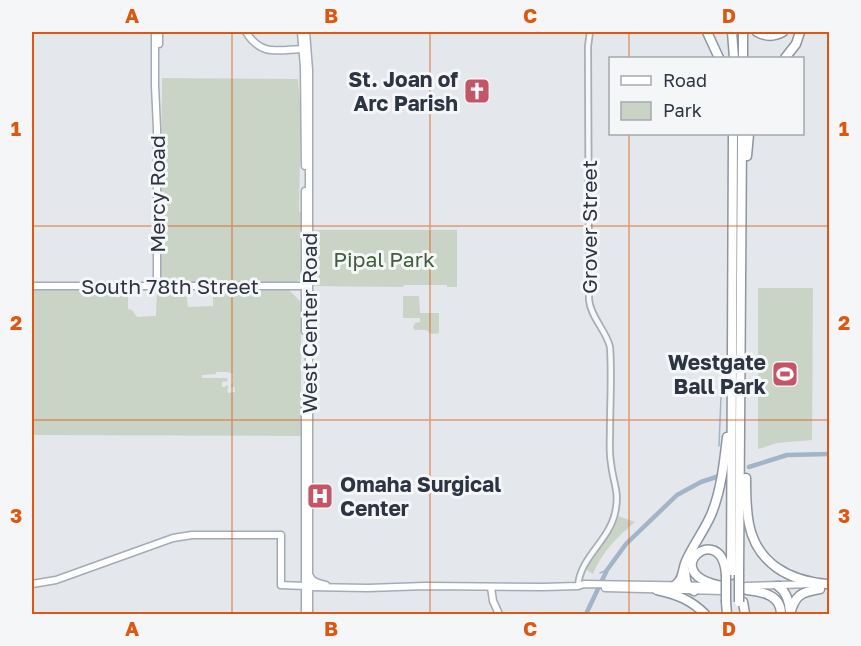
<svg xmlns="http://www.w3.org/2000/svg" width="861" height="646" font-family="'Golos Text',sans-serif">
<rect width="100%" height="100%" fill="#e4e7eb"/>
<g fill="#cad4c6" fill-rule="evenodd">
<path d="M 162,78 L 298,79 L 301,114 L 299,211 L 301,213 L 301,280 L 292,283 L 160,282 Z"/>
<path d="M 311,230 L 457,230 L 457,287 L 447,287 L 447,285 L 404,285 L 403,287 L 311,286 Z"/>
<path d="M 758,288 L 813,288 L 812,440 L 777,443 L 759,449 L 758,448 Z"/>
<path d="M 32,290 L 186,290 L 188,307 L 213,306 L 213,290 L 289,290 L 301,302 L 301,436 L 32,435 ZM 157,290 L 156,316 L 137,317 L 132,310 L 128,309 L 128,291 ZM 216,372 C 223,372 229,371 234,375 L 232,376 L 233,381 L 231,385 L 231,387 L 234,387 L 235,392 L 228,393 L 227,389 L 229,388 L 227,385 L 226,385 L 225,387 L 222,387 L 222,382 L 228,381 L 227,378 L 202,378 L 202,375 L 216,374 Z"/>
<path d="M 403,296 L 419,296 L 420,313 L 439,313 L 439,333 L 432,334 L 426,330 L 415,330 L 413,328 L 415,323 L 420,322 L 420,318 L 403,318 Z"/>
<path d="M 618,516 L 635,522 C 618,536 601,553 593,574 L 588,571 L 586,567 L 608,536 Z"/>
</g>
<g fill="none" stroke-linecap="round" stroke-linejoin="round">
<g stroke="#a2b5c8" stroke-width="1.5">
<path d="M 719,446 L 722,371"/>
<path d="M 600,573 L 607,570"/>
</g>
<g stroke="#a2b5c8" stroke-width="4.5">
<path d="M 749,467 L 787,455 L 830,454"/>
<path d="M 586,614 L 607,570 L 626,544 L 677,495 L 701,482 L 719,476"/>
</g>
<defs>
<path id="minor" d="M 578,586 C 580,557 609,541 615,513 C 620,492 613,483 611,463 C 609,453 610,441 610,431 C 610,403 612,375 610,347 C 606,330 591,318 589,300 L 588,46 L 590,32"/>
<g id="major">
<path d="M 155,32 L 155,85 L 157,129 L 157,287"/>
<path d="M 246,32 C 262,58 280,49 306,49"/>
<path d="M 301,32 L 304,67 L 305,166"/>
<path d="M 306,32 L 309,70 L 309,614"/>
<path d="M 159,44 L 159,32"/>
<path d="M 305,191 L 305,331"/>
<path d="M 32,286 L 306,286"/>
<path d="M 310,576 C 312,583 320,583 326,585"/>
<path d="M 32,584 L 56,580 L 173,538 L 192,535 L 281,535 L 281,585 L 305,586 L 309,585"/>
<path d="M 746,586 L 814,584"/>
<path d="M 308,587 L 368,588 L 425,586 L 543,587 L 578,586 L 584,584 L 717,586"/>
<path d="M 491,587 L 493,601 L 499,614"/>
<path d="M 605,588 L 724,591"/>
<path d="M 305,614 L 305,407"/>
</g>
<g id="highway">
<path d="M 707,32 L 719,58"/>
<path d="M 732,32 L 734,58"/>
<path d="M 757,32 C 766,37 774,37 783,32"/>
<path d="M 743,58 L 743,32"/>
<path d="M 785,58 L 796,44 L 800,32"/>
<path d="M 747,156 L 749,134"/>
<path d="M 746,478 C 746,493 746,509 749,524 C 757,564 790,581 827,584"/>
<path d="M 685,571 L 686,580 L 688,587 L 694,591"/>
<path d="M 731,575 L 733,134"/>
<path d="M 739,575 L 742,134"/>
<path d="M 675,585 C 684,580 682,569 686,561 C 693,545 704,531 711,515 C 721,491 724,464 727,437"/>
<path d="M 723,586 C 653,574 722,517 726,575"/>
<path d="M 778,586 C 786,591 789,601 790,611"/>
<path d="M 657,590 C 676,594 691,600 705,614"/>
<path d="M 747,590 C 763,592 781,595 781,614"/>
<path d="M 726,602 L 727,614"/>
<path d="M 743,602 L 745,614"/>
<path d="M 790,614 C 795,595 801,592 820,589"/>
</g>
</defs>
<use href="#minor" stroke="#a9aeb5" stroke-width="8"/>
<use href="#major" stroke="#a4abb6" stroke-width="9"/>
<use href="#highway" stroke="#8d95a0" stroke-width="11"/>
<use href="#minor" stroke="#f7f8f9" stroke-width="4.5"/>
<use href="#major" stroke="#fff" stroke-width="6"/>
<use href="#highway" stroke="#fff" stroke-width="8"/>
<defs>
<g id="highway-bridge">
<path d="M 726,575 L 726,602"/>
<path d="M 739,602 L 739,575"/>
</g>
</defs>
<use href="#highway-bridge" stroke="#8d95a0" stroke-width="11" stroke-linecap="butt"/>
<use href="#highway-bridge" stroke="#fff" stroke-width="8"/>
</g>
<path fill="none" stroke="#df570f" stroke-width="1.5" stroke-opacity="0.55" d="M 232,32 L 232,614M 430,32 L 430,614M 629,32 L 629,58M 629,134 L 629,614M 32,226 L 830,226M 32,420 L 830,420"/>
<defs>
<symbol id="church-square" viewBox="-11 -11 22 22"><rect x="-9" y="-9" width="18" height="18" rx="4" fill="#c45566" stroke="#f4f6f8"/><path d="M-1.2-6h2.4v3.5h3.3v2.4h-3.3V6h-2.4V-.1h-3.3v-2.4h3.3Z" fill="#fff"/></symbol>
<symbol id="stadium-square" viewBox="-11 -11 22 22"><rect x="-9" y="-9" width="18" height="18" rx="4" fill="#c45566" stroke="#f4f6f8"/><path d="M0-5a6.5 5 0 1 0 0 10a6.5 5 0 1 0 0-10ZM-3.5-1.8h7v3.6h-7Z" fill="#fff"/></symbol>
<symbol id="hospital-square" viewBox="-11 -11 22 22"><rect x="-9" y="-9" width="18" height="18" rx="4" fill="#c45566" stroke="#f4f6f8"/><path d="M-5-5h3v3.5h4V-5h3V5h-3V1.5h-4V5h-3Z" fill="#fff"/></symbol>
</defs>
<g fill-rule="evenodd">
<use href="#church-square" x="462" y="76" width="30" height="30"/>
<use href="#stadium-square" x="770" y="359" width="30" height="30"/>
<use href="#hospital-square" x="305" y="481" width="30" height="30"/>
</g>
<g text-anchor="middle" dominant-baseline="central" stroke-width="6" stroke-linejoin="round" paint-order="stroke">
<g font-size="21" font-weight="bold" fill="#2d3542" stroke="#f4f6f8" text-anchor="end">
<text x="458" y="79">St. Joan of<tspan x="458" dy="24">Arc Parish</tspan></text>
<text x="766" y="362">Westgate<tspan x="766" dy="24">Ball Park</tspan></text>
<text x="340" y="484" text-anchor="start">Omaha Surgical<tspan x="340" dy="24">Center</tspan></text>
</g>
<g font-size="21" fill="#2d3542" stroke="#f4f6f8">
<text transform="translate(157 194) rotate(-90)">Mercy Road</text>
<text transform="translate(589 227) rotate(-90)">Grover Street</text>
<text x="170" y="286">South 78th Street</text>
<text transform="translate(309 323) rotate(-90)">West Center Road</text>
</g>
<g font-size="21" fill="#425d3b" stroke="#f4f6f8">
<text x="384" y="259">Pipal Park</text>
</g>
</g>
<rect width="861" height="646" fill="none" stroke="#f4f6f8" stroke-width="66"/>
<rect x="609" y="57" width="195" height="78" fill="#f4f6f8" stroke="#a4a9af" stroke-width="1.5"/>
<rect x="621" y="76" width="30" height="9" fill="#ffffff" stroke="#a4a9af" stroke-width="1.5"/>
<text x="663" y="87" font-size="18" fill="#2d3542">Road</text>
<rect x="621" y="102" width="30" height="18" fill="#cad4c6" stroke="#a4a9af" stroke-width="1.5"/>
<text x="663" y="117" font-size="18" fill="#2d3542">Park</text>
<rect x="33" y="33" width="795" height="580" fill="none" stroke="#df570f" stroke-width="2"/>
<g font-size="20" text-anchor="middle" font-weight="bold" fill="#df570f">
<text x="132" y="23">A</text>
<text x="331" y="23">B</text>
<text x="530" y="23">C</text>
<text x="729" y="23">D</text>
<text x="16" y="136">1</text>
<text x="844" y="136">1</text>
<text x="16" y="330">2</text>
<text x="844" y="330">2</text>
<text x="16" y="523">3</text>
<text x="844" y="523">3</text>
<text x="132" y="636">A</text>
<text x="331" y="636">B</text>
<text x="530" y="636">C</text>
<text x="729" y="636">D</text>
</g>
</svg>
